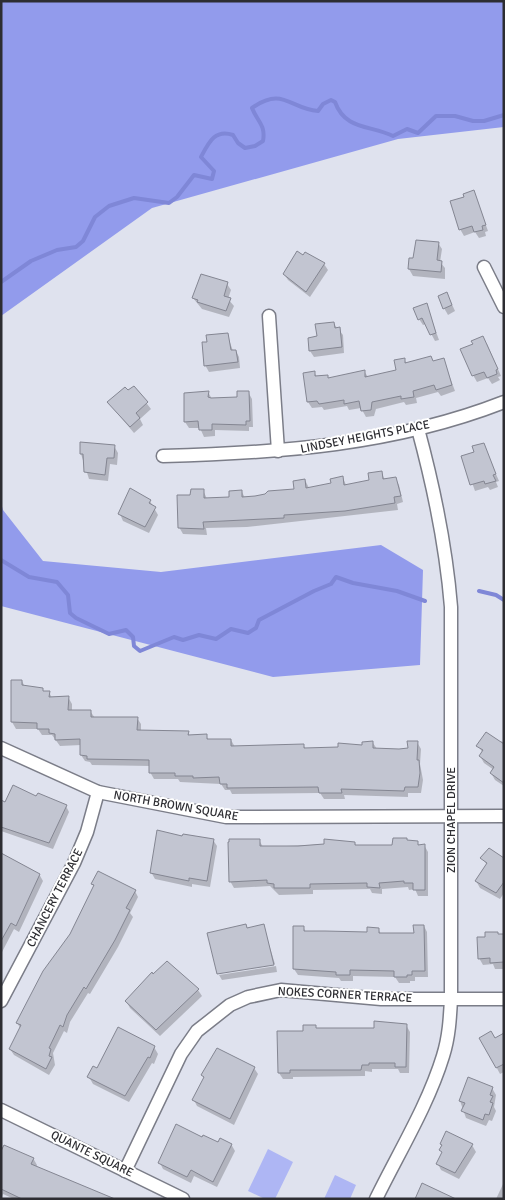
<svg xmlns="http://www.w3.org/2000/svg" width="505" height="1200" font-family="Signika,sans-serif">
<rect width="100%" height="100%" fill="#dfe2ee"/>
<g fill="#aeb6f4">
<path d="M 268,1149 L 293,1162 L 275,1199 L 265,1199 L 248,1191 Z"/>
<path d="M 335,1175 L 356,1185 L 350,1199 L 324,1199 Z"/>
</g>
<g fill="#929bec">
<path d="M 1,1 L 504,1 L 504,127 L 398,139 L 152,208 L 1,316 Z"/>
<path d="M 1,503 L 3,510 L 43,561 L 161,572 L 381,545 L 423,570 L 420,665 L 273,677 L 1,606 Z"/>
</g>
<g fill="#0003">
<path d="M 474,192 L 488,231 L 485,232 L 486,236 L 479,238 L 475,232 L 464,236 L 460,229 L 465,198 Z"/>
<path d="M 438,243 L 442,249 L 440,262 L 445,268 L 445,279 L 413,276 L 409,269 L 410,259 L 414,259 Z"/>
<path d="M 303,257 L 324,264 L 328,270 L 310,297 L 288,280 L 284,274 Z"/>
<path d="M 227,284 L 231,290 L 228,299 L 234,306 L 229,317 L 202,309 L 193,298 Z"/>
<path d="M 450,300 L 455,311 L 448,315 L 444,308 Z"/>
<path d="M 426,304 L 439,340 L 435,341 L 426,324 L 423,325 L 419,319 Z"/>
<path d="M 333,323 L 343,335 L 344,353 L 314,357 L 310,351 L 318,337 Z"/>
<path d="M 227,334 L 233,351 L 236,351 L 239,357 L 240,368 L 209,372 L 205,365 L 208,343 Z"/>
<path d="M 487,344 L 501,376 L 498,377 L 500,380 L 492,384 L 488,378 L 477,382 L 473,375 Z"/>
<path d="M 404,359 L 407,364 L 434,362 L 443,359 L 455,391 L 441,396 L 438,392 L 416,398 L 417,403 L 406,405 L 404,402 L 376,409 L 374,416 L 366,417 L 361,408 L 349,410 L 347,406 L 324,410 L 322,407 L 312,408 L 308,402 L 304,374 L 314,372 L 317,377 L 327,376 L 329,379 L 364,371 L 368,377 L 397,371 Z"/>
<path d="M 134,387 L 151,409 L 140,419 L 143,425 L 134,433 L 108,402 Z"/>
<path d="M 208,392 L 212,399 L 238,398 L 248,392 L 252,399 L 253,427 L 249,427 L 249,431 L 215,430 L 215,436 L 204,437 L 200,428 L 189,428 L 185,422 Z"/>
<path d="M 483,444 L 499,481 L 496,482 L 498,487 L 490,490 L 488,487 L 475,491 L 463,457 L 476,453 Z"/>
<path d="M 114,446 L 118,453 L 117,465 L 110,464 L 108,481 L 89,479 L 81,454 Z"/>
<path d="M 381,472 L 385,480 L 395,478 L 399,485 L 403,502 L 397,504 L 398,510 L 247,527 L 206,528 L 207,535 L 183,534 L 179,527 L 192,496 L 203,490 L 207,499 L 230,498 L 242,492 L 245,498 L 295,490 L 305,480 L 309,488 L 332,484 L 343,478 L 346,485 L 371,481 Z"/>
<path d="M 150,501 L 158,515 L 149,533 L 123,521 L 120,514 Z"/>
<path d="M 12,681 L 22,681 L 25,687 L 42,689 L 44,692 L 49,692 L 52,698 L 68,697 L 72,704 L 72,711 L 90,711 L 95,718 L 137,718 L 141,724 L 141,732 L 188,733 L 190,736 L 206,736 L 209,740 L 231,740 L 235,747 L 303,745 L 306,749 L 364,746 L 373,743 L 377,749 L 409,750 L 417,742 L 421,749 L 420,764 L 423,780 L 421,793 L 408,793 L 408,797 L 344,795 L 345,799 L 324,799 L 320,793 L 232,794 L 230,790 L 225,790 L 221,784 L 180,782 L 178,779 L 154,779 L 150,772 L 150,766 L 92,765 L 90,762 L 85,761 L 81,755 L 81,745 L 60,746 L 52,735 L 42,735 L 38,729 L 16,729 L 12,722 Z"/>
<path d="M 501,741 L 504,743 L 504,786 L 495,780 L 491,773 L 494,770 L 484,763 L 480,756 L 483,753 L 478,746 Z"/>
<path d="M 37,797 L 66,806 L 69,812 L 53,849 L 1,831 L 1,813 Z"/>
<path d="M 183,838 L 213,840 L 217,846 L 210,887 L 192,884 L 192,887 L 155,879 L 151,872 Z"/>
<path d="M 259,840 L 263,847 L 355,843 L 356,846 L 393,846 L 407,842 L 417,842 L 419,846 L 424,845 L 428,852 L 428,896 L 418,896 L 415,889 L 409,890 L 408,887 L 382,889 L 382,894 L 372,893 L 370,889 L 313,890 L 313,894 L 279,895 L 270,886 L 234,888 L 230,881 Z"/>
<path d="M 482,858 L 504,860 L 504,893 L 500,899 L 480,888 L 476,881 L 487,865 Z"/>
<path d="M 1,860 L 39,874 L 43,881 L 19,932 L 14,929 L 1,954 Z"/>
<path d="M 92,884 L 135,891 L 138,897 L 130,913 L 133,917 L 118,947 L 90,994 L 88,993 L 70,1022 L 67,1033 L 64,1031 L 53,1053 L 55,1065 L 49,1075 L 14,1055 L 10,1049 L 21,1029 L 17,1023 L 71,935 L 94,887 Z"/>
<path d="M 263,925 L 275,964 L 218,972 L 247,929 Z"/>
<path d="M 424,926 L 427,932 L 428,977 L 415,977 L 415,981 L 410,981 L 410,983 L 399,983 L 395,977 L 353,976 L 353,981 L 341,981 L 339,978 L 298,975 L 294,969 L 303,927 L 306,932 L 369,933 L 378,929 L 381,934 L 415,934 Z"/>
<path d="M 504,935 L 504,969 L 495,969 L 493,964 L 483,965 L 479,958 Z"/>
<path d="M 276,966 L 277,972 L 222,980 L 219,975 Z"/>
<path d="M 198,990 L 202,996 L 160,1036 L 130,1008 L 126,1001 Z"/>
<path d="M 406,1025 L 410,1032 L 409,1073 L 400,1073 L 398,1069 L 372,1069 L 372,1072 L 365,1071 L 365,1076 L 293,1077 L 293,1079 L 283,1079 L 279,1073 L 304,1032 L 316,1029 L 375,1029 Z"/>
<path d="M 481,1038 L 504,1038 L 504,1072 L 500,1074 Z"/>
<path d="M 154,1047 L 158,1054 L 154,1064 L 152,1063 L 129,1102 L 93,1084 L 89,1077 L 97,1070 Z"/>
<path d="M 254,1068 L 258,1074 L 234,1125 L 197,1106 L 194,1100 L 204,1078 L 202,1075 Z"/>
<path d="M 492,1088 L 496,1095 L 494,1107 L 496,1111 L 492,1121 L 489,1120 L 486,1126 L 466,1118 L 460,1101 Z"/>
<path d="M 203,1139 L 231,1144 L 235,1151 L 217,1187 L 194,1176 L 191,1183 L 163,1169 L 160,1163 Z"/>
<path d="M 441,1144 L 472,1145 L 476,1152 L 459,1179 L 441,1170 L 438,1164 L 443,1154 Z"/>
<path d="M 1,1152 L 33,1158 L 37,1165 L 36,1168 L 113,1199 L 14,1199 L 3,1194 L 1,1198 Z"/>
<path d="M 504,1182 L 504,1199 L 496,1199 Z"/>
</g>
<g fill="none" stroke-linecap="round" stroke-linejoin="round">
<g stroke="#7f87d7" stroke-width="4">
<path d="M 1,282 L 31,261 L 57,250 L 76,247 L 83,241 L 95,217 L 109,206 L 134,198 L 169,203 L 177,197 L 194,175 L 212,179 L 214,171 L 201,157 C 209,142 215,129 233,135 L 238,143 L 245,148 L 255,146 L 263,141 C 266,125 257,121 252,108 C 283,86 290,109 318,111 L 323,104 L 331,100 L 335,102 C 345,130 370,125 393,136 L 407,129 L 418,133 L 436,116 L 455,116 L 473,121 L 484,121 L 504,115"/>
<path d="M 1,560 L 29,577 L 57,582 L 68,595 L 70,613 L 76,618 L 109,634 L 126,630 L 133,637 L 134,646 L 140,651 L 174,637 L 183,640 L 199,635 L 216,639 L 231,629 L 248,633 L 256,628 L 259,620 L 314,591 L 331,584 L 336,577 L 353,583 L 397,591 L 425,601"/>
<path d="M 479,591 L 496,595 L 504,600"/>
</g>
</g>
<g fill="#c2c5d1" stroke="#848692">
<path d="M 474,190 L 486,225 L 482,226 L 483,230 L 474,232 L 472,226 L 459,230 L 450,201 L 464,197 L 463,194 Z"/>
<path d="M 416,240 L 439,242 L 437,260 L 442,261 L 441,272 L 408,269 L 409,258 L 413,258 Z"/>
<path d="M 297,251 L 303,255 L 305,252 L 325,263 L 306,292 L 283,274 Z"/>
<path d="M 201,274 L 228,282 L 224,296 L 231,298 L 226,311 L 197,302 L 198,300 L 192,298 Z"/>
<path d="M 447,292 L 452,305 L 443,309 L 438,296 Z"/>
<path d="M 427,303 L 436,333 L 430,335 L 422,318 L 418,320 L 413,308 Z"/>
<path d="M 334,322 L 335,328 L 340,327 L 342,347 L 309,351 L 308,338 L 317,336 L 315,324 Z"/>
<path d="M 228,333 L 231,350 L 236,350 L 238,362 L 204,366 L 202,342 L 207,342 L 206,335 Z"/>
<path d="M 483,336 L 498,369 L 496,370 L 497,374 L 487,378 L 484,372 L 472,376 L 460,349 L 473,344 L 471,341 Z"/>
<path d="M 431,356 L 433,361 L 444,358 L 452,385 L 436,390 L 434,385 L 413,391 L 414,397 L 401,399 L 401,396 L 372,402 L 371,410 L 361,411 L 359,401 L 344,404 L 344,400 L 319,404 L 317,401 L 307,402 L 303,373 L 315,371 L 315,376 L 328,375 L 328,378 L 365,370 L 365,377 L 396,370 L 394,360 L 405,358 L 405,363 Z"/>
<path d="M 134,386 L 148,402 L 136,413 L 140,418 L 130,427 L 107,402 L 125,387 L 128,390 Z"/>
<path d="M 209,391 L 208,397 L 211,398 L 237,397 L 237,391 L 249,391 L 250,421 L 246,421 L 246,425 L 212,424 L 212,430 L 199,430 L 198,421 L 184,422 L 184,393 Z"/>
<path d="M 80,442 L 115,445 L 114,458 L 107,458 L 105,475 L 84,472 L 83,454 L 80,454 Z"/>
<path d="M 484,443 L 496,474 L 493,475 L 496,481 L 485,484 L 484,481 L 470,485 L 461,456 L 474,452 L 472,446 Z"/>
<path d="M 382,471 L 383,479 L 396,477 L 401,496 L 394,497 L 395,503 L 345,511 L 284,515 L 284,518 L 203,522 L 204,529 L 178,528 L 177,495 L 190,495 L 191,489 L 204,489 L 204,498 L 229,497 L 229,491 L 242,490 L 242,497 L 255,496 L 265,494 L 268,491 L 294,489 L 293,481 L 305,479 L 306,488 L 331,483 L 330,479 L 343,476 L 344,485 L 369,480 L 368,473 Z"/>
<path d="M 130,488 L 151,500 L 149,503 L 156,507 L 145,527 L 118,514 Z"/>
<path d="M 11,680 L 22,680 L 22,685 L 43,688 L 43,691 L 50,691 L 49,697 L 69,696 L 68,710 L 91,710 L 91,717 L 138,717 L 137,730 L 189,731 L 188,735 L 207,734 L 207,739 L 231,739 L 231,746 L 304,744 L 304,748 L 338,747 L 338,743 L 362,745 L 362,742 L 373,741 L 373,748 L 399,749 L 408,748 L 407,741 L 418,741 L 417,760 L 419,760 L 420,773 L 418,787 L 405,787 L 404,791 L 341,789 L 342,793 L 319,793 L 318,787 L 227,788 L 227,784 L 220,784 L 219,777 L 193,778 L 193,776 L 175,776 L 175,773 L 149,773 L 149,760 L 87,759 L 87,756 L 80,755 L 80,739 L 55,740 L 55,734 L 49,733 L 49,729 L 37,729 L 37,723 L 11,722 Z"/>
<path d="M 486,732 L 504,744 L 504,783 L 490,773 L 494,767 L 479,756 L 483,750 L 476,746 Z"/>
<path d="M 13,785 L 36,796 L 38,793 L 67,805 L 49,843 L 1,827 L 1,800 L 5,802 Z"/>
<path d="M 157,830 L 182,836 L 183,834 L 214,839 L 207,881 L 189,878 L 189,881 L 150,873 Z"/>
<path d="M 393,838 L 407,838 L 407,840 L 418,841 L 418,845 L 425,844 L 425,890 L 413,890 L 413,883 L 404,883 L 404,881 L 379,883 L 380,888 L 367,887 L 367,883 L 310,884 L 310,888 L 274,888 L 274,884 L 267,883 L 267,880 L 229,882 L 228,842 L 229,842 L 229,839 L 260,839 L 260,846 L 298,846 L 324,844 L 324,839 L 355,842 L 355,845 L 392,845 Z"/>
<path d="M 489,848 L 504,858 L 504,882 L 496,893 L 475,881 L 487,863 L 480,858 Z"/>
<path d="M 1,853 L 40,874 L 16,926 L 11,923 L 1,941 Z"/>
<path d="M 98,871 L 136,890 L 126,908 L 130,910 L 115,940 L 86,989 L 84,987 L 67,1015 L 63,1027 L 60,1025 L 49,1048 L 51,1049 L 49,1056 L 52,1057 L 46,1069 L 9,1049 L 21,1025 L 16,1023 L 43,971 L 70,934 L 94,885 L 91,884 Z"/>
<path d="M 246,924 L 247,928 L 264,924 L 274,965 L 217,974 L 207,933 Z"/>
<path d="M 413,925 L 424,925 L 425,971 L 412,971 L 412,975 L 407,975 L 407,977 L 394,977 L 394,971 L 350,970 L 350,975 L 336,975 L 336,972 L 293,969 L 293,926 L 304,926 L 304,931 L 325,931 L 367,932 L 367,927 L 379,928 L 379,933 L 414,933 Z"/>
<path d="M 485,932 L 498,932 L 498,934 L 504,934 L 504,962 L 490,963 L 490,958 L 478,959 L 477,937 L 485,937 Z"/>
<path d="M 167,961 L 199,989 L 156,1030 L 125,1001 L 152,972 L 153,974 Z"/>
<path d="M 374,1021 L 407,1024 L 406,1067 L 395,1067 L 395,1063 L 369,1063 L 369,1065 L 362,1065 L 361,1070 L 290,1070 L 290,1073 L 278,1073 L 277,1031 L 303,1031 L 303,1025 L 316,1025 L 316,1028 L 374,1028 Z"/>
<path d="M 118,1027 L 155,1046 L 150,1058 L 148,1057 L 125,1096 L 87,1077 L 93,1066 L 97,1068 Z"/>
<path d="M 491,1031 L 495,1038 L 504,1033 L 504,1064 L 496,1068 L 479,1038 Z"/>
<path d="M 217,1048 L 255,1067 L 230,1119 L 192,1100 L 204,1077 L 201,1075 Z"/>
<path d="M 468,1077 L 493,1087 L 490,1095 L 493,1096 L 490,1102 L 493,1103 L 489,1115 L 485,1114 L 483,1120 L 461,1111 L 465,1103 L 459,1101 Z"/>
<path d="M 176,1124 L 202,1137 L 203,1135 L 218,1142 L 220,1138 L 232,1144 L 213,1182 L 191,1170 L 187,1177 L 158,1163 Z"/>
<path d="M 446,1131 L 473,1144 L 455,1173 L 436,1164 L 442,1152 L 439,1150 L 442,1145 L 440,1144 Z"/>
<path d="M 4,1145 L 34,1158 L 31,1164 L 115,1199 L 22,1199 L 1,1189 L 1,1151 Z"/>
<path d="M 422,1183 L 456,1199 L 415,1199 Z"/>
</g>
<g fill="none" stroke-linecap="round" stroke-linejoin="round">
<defs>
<g id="minor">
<path d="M 484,267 L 504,307"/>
<path d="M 269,316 L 278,451"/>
<path d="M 163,456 C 279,453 394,445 504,402"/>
<path d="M 1,748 L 98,792 L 226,817 L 504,816"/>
<path d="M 1,1001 L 74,863 L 87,832 L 98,792"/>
<path d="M 1,1110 L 183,1199"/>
<path d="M 125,1171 L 181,1054 L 197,1031 L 230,1005 L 248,997 L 281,990 L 381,999 L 504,999"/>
<path d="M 376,1199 C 399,1152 428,1105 443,1056 C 449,1037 450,1018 451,999 L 451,607 C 446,546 434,488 418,429"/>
</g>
</defs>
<use href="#minor" stroke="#7b7d88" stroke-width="15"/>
<use href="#minor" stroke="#fff" stroke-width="12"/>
</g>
<g text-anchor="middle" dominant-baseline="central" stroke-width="4" stroke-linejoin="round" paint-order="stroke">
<g font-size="12" fill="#2d2d32" stroke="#fff">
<text transform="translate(365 437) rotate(-11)">LINDSEY HEIGHTS PLACE</text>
<text transform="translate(176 806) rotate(10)">NORTH BROWN SQUARE</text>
<text transform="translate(451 820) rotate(-90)">ZION CHAPEL DRIVE</text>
<text transform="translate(55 898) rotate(-63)">CHANCERY TERRACE</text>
<text transform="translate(345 995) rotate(3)">NOKES CORNER TERRACE</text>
<text transform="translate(92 1154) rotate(26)">QUANTE SQUARE</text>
</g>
</g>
<rect width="505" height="1200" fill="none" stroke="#2d2d32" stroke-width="5"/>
</svg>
